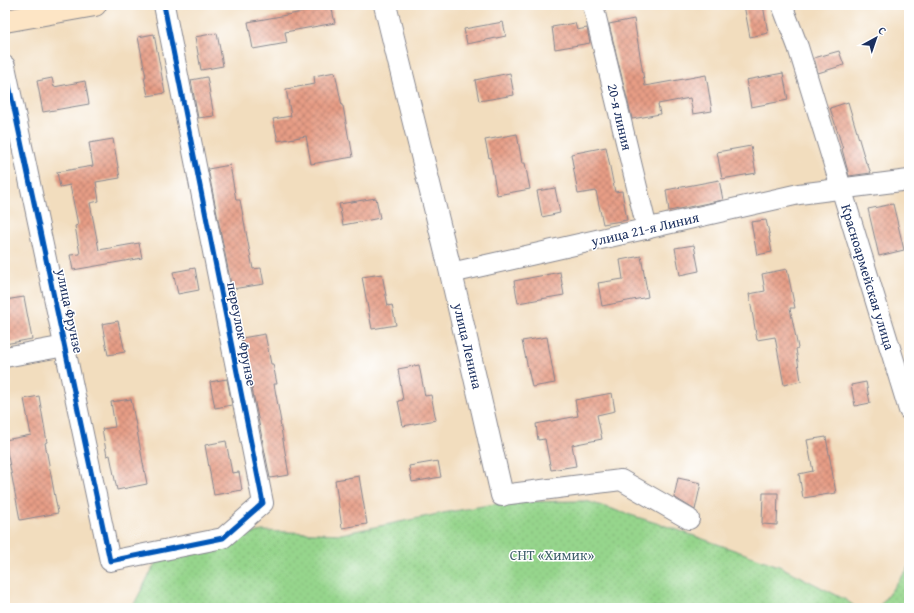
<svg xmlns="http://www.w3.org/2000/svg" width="914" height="613" font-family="'Gentium Book Plus',serif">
<defs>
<pattern id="garden-dots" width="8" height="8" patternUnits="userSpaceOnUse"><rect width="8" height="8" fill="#96d58c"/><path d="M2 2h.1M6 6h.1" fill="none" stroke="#81b77b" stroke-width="1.8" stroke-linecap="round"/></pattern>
<pattern id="building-cross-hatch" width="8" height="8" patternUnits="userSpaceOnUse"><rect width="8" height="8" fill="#e79d85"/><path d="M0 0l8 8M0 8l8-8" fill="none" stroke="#ba8070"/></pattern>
</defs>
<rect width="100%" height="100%" fill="#fff"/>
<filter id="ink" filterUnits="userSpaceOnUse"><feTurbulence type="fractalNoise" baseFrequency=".025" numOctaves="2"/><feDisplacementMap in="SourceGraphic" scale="8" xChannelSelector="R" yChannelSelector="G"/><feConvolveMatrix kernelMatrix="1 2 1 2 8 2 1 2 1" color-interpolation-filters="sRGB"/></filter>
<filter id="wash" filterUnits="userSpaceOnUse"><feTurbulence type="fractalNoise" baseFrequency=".012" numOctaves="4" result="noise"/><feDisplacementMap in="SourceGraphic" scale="16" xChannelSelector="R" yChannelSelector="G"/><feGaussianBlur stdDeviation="0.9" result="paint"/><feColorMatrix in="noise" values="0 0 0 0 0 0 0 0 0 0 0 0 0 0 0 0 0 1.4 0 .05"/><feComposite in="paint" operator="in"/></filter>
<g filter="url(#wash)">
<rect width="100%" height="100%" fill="#f2ddbe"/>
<g fill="url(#garden-dots)" stroke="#588275">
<path d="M 586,501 L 672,528 L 779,566 L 846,600 L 857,608 L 132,608 L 157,560 L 262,531 L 341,534 L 443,513 L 506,502 Z"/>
<path d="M 909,567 L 909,608 L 878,608 Z"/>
</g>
<g id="blocks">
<g fill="url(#building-cross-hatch)">
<path d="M 301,5 L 331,5 L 335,23 L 285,32 L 287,43 L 253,49 L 248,22 L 303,12 Z"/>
<path d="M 744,5 L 763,5 L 768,33 L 750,37 Z"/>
<path d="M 634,19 L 645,86 L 706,75 L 712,111 L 693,114 L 690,98 L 658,104 L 660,114 L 632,119 L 609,24 Z"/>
<path d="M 503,22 L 506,36 L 467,44 L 464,29 Z"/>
<path d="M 575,23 L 577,30 L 587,28 L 590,43 L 555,49 L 552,27 Z"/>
<path d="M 217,33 L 223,66 L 201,70 L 195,37 Z"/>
<path d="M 154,34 L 165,93 L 148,96 L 144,77 L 146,77 L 138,37 Z"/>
<path d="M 839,51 L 844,65 L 818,73 L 814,58 Z"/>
<path d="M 335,72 L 342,106 L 343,106 L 349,140 L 350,140 L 353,157 L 311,164 L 306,136 L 278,141 L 273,119 L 291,116 L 286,89 L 315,84 L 314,76 Z"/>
<path d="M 510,73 L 514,95 L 479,101 L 475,80 Z"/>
<path d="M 783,73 L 788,100 L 751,107 L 746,80 Z"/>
<path d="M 207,77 L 214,116 L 198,118 L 191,80 Z"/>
<path d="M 52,78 L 54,87 L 85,81 L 89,104 L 43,112 L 37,81 Z"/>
<path d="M 848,102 L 866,163 L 867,163 L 871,173 L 849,176 L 842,149 L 843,149 L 830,108 Z"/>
<path d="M 517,134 L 522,163 L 525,163 L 530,189 L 497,195 L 490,157 L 489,158 L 485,140 Z"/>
<path d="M 113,139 L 120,178 L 96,182 L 99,201 L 90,203 L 99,250 L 139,243 L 142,258 L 73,270 L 70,255 L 80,254 L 75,226 L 78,225 L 70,185 L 60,187 L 57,172 L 93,166 L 89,143 Z"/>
<path d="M 751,146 L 756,173 L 722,179 L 717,152 Z"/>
<path d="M 606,147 L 615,192 L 622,191 L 627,220 L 603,224 L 596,191 L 578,194 L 571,154 Z"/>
<path d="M 230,165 L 236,200 L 240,200 L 253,269 L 261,268 L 264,284 L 232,289 L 208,169 Z"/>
<path d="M 719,180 L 723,200 L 669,211 L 666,190 Z"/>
<path d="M 555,188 L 560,213 L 542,217 L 537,191 Z"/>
<path d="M 376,198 L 380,218 L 343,225 L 339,204 Z"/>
<path d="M 893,204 L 904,250 L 879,256 L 868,209 Z"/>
<path d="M 766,220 L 770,237 L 769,237 L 772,252 L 757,255 L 751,222 Z"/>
<path d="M 694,245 L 699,271 L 680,275 L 675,248 Z"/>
<path d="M 641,256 L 648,297 L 602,306 L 598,283 L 623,279 L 620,260 Z"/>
<path d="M 195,268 L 199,290 L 178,294 L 173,272 Z"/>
<path d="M 787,269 L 795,308 L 790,308 L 798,348 L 796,349 L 801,381 L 784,385 L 775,337 L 757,340 L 749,294 L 765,291 L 762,274 Z"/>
<path d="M 560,272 L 564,295 L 518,303 L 514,281 Z"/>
<path d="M 382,274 L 388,306 L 392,305 L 396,325 L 372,329 L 362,277 Z"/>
<path d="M 24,297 L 32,339 L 5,344 L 5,300 Z"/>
<path d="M 118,321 L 125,352 L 108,355 L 102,324 Z"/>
<path d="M 265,334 L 271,364 L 273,364 L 277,384 L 274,384 L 281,422 L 280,422 L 283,440 L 289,475 L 270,478 L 242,338 Z"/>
<path d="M 547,337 L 555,383 L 532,387 L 522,341 Z"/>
<path d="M 419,365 L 425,396 L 431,395 L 436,420 L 403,426 L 398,401 L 403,400 L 398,369 Z"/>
<path d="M 227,379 L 232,405 L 215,408 L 210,382 Z"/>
<path d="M 866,382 L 870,403 L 855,406 L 851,385 Z"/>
<path d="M 612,393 L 615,411 L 597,415 L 602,439 L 572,445 L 576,466 L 551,470 L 545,439 L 538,440 L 536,424 L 578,416 L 575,400 Z"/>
<path d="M 39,396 L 47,442 L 45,443 L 58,513 L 20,520 L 5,440 L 31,435 L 24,399 Z"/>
<path d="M 131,399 L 147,484 L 117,490 L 110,455 L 107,456 L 102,429 L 115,427 L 111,402 Z"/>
<path d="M 826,437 L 836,493 L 803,498 L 799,474 L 813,471 L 807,440 Z"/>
<path d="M 226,441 L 232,473 L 239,472 L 242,490 L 214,495 L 205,445 Z"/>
<path d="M 438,461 L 441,477 L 412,482 L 409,466 Z"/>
<path d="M 359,476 L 367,524 L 342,528 L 335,480 Z"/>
<path d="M 678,478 L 701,483 L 695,510 L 674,497 Z"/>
<path d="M 763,493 L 778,493 L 777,525 L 762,524 Z"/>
</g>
</g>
</g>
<g filter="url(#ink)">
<use href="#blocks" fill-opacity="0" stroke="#86868e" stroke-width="1"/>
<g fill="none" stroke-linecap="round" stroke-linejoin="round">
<defs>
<g id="minor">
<path d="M 593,5 L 647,229"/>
<path d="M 782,5 L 798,47 L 909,410"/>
<path d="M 5,66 L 110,561 L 223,538 L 263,503 L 164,5"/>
<path d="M 451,273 L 799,194 L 909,180"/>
<path d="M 5,357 L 65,346"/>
<path d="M 502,495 L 621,480 L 689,519"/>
</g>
<path id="tertiary" d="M 385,5 L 451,273 L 502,495"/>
<path id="secondary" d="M 5,21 L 95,5"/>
</defs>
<use href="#minor" stroke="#86868e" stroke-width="22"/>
<use href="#tertiary" stroke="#86868e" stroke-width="24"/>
<use href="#secondary" stroke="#86868e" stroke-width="24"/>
<use href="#minor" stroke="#fff" stroke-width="20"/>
<use href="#tertiary" stroke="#fff" stroke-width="22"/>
<use href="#secondary" stroke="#fde5c5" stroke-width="22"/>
<defs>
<path id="cycleway" d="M 5,66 L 110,561 L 223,538 L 263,503 L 164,5"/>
</defs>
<use href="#cycleway" stroke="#fff" stroke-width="8"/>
<use href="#cycleway" stroke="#0057b8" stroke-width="5"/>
</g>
</g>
<g text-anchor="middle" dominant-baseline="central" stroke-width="3" stroke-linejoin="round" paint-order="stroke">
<g font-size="14" fill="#1b2f5e" stroke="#fff">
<text transform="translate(620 117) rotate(77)">20-я линия</text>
<text transform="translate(645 229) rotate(-13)">улица 21-я Линия</text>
<text transform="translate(868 277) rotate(73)">Красноармейская улица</text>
<text transform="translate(70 311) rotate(78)">улица Фрунзе</text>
<text transform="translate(242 334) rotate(79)">переулок Фрунзе</text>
<text transform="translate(468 346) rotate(77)">улица Ленина</text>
</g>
<g font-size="14" fill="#40616c" stroke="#fff">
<text x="552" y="555">СНТ «Химик»</text>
</g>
</g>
<rect width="914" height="613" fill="none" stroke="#fff" stroke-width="20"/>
<g transform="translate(876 38) rotate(40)" stroke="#ffffff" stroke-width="3" paint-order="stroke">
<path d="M0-3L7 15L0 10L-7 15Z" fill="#1b2f5e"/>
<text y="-6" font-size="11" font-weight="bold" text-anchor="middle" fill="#1b2f5e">С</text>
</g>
</svg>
